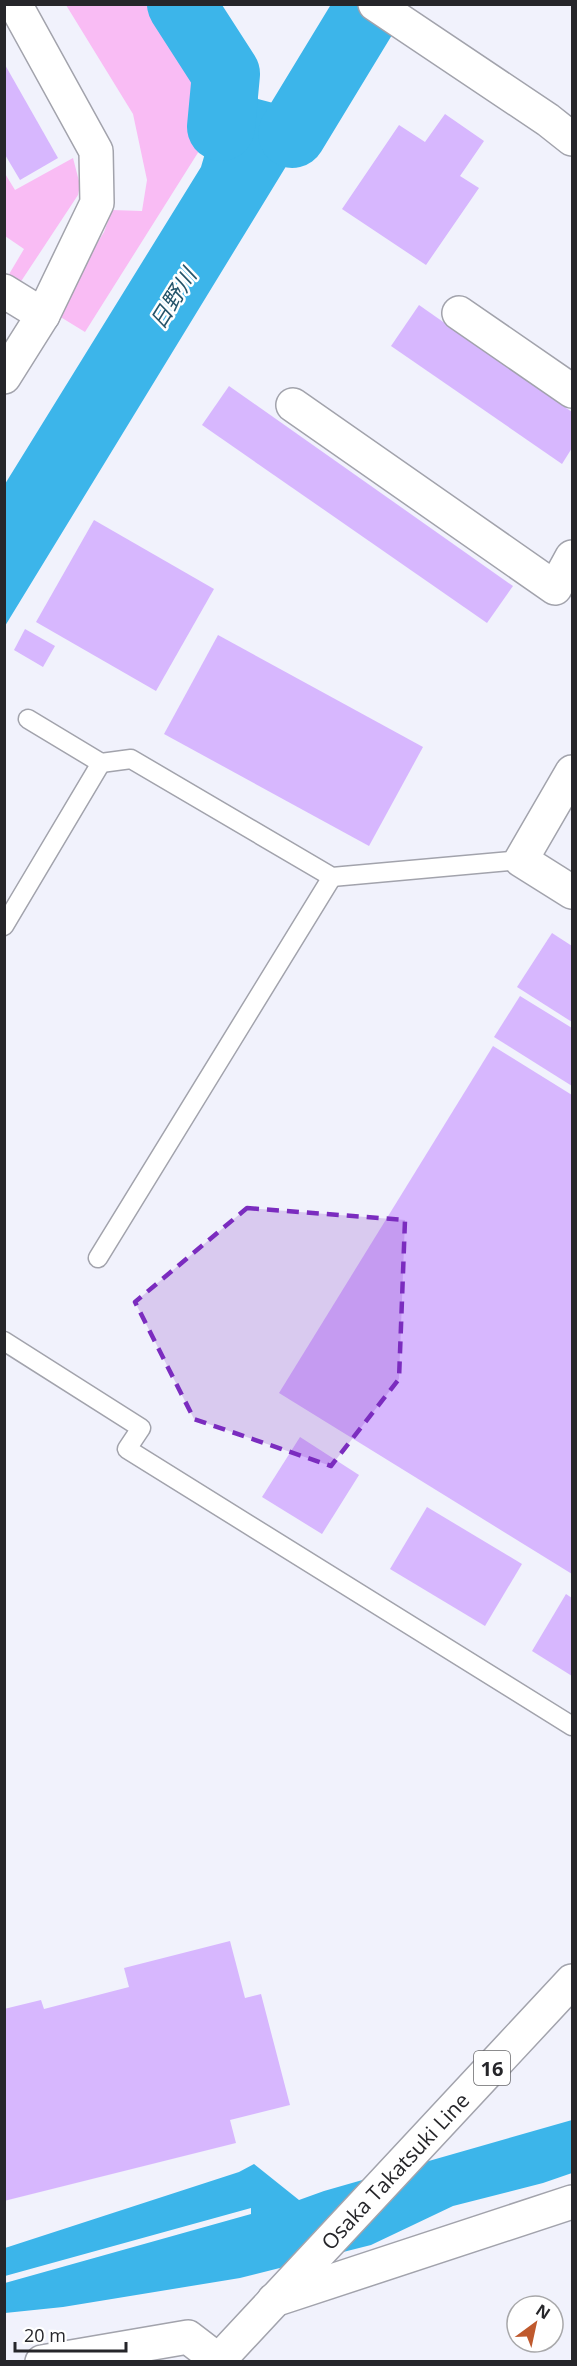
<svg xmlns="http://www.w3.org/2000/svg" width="577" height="2366" font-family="'Open Sans','Noto Sans JP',sans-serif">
<rect width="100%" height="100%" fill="#f1f2fc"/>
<g fill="#f9bcf4">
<path d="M 66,5 L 159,5 L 182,29 L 209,68 L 210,92 L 207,115 L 199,151 L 85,332 L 54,313 L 104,232 L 112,210 L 142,211 L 147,180 L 133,114 Z"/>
<path d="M 73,158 L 80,185 L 78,195 L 14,292 L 5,281 L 24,249 L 5,236 L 4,172 L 15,190 Z"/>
</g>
<g fill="#3cb5ea">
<path d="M 228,27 L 234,38 L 258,99 L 277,104 L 290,96 L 324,41 L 351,60 L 5,626 L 5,484 L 201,167 L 215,119 L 215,81 L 201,45 Z"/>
<path d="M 572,2120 L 572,2173 L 543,2183 L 453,2206 L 371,2245 L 240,2278 L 63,2307 L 5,2313 L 5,2283 L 251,2214 L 251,2208 L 5,2276 L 5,2248 L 239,2172 L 254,2164 L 299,2200 L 324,2191 Z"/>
</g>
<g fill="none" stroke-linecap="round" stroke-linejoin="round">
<g stroke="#3cb5ea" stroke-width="68">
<path d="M 181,4 L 226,74 L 221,127"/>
<path d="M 292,134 L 371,4"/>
</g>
</g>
<g fill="#d7b7fe">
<path d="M 4,63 L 58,158 L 20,180 L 4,153 Z"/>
<path d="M 445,114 L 484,141 L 460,176 L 479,188 L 426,265 L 342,209 L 399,125 L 425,142 Z"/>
<path d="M 419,305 L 572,412 L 572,448 L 562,464 L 391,346 Z"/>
<path d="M 229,386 L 513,586 L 487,623 L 202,425 Z"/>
<path d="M 94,520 L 214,589 L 156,691 L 36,622 Z"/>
<path d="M 25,629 L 55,646 L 43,667 L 14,650 Z"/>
<path d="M 218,635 L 423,747 L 369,846 L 164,734 Z"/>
<path d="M 552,933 L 572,946 L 572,1022 L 517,987 Z"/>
<path d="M 520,996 L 572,1028 L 572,1086 L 494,1037 Z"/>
<path d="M 493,1046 L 572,1095 L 572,1574 L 279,1393 Z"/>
<path d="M 300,1437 L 359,1475 L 322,1534 L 262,1497 Z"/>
<path d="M 427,1507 L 522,1564 L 485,1626 L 390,1569 Z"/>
<path d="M 566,1594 L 572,1598 L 572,1676 L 532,1651 Z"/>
<path d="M 230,1941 L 245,1998 L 261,1994 L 290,2105 L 230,2120 L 236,2143 L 4,2201 L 4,2009 L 41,2000 L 44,2009 L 129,1987 L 124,1968 Z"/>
</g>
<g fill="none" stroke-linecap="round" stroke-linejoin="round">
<defs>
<g id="lane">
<path d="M 28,719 L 101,763 L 131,759 L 332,877 L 521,860"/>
<path d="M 4,926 L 101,763"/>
<path d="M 98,1258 L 332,877"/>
<path d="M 4,1341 L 141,1428 L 127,1449 L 572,1726"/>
</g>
<g id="street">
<path d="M 4,291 L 43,315"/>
<path d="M 459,313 L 572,391"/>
<path d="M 4,377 L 43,315 L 97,203 L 96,151 L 15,4"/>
<path d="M 293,405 L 555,588 L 572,557"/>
<path d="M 572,772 L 521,860 L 572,892"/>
<path d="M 274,2300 L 572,2202"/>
<path d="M 42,2362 L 188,2337 L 218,2360"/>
</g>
<path id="secondary" d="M 375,4 L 548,120 L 572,139"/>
<path id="primary" d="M 217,2362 L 572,1981"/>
</defs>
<use href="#lane" stroke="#a2a3ac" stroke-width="21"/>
<use href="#street" stroke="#a2a3ac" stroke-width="36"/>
<use href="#secondary" stroke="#a2a3ac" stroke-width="36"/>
<use href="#primary" stroke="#a2a3ac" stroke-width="36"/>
<use href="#lane" stroke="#fff" stroke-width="18"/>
<use href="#street" stroke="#fff" stroke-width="33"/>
<use href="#secondary" stroke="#fff" stroke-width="33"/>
<use href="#primary" stroke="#fff" stroke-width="33"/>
</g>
<path fill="#7b2cbf" fill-opacity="0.2" stroke="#7b2cbf" stroke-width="4.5" stroke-dasharray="12 8" stroke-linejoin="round" d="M 247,1208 L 405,1220 L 399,1379 L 331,1466 L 194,1419 L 135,1302 Z"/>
<g text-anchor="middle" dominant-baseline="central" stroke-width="5" stroke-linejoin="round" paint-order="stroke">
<rect fill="#fff" stroke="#67676a" stroke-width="1.5" x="474" y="2051" width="36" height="34" rx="4.5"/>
<g font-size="20" font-weight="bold" fill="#26262a">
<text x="492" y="2068">16</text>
</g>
<g font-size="21" fill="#26262a" stroke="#fff">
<text transform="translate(395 2171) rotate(-47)">Osaka Takatsuki Line</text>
</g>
<g font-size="22" font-style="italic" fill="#24546a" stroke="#fff">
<text transform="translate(172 298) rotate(-58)">日野川</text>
</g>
</g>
<rect width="577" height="2366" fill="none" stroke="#26262a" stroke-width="12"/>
<g transform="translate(535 2324) rotate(33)"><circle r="28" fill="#ffffff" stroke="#a8a8aa" stroke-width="1.5"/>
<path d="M0-4.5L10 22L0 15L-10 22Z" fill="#bf592d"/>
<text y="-9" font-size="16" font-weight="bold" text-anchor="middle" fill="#26262a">N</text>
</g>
<path d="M15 2342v9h111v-9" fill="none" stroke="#26262a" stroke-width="3"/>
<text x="24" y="2342" font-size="18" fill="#26262a" stroke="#ffffff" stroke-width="4.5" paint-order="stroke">20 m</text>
</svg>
